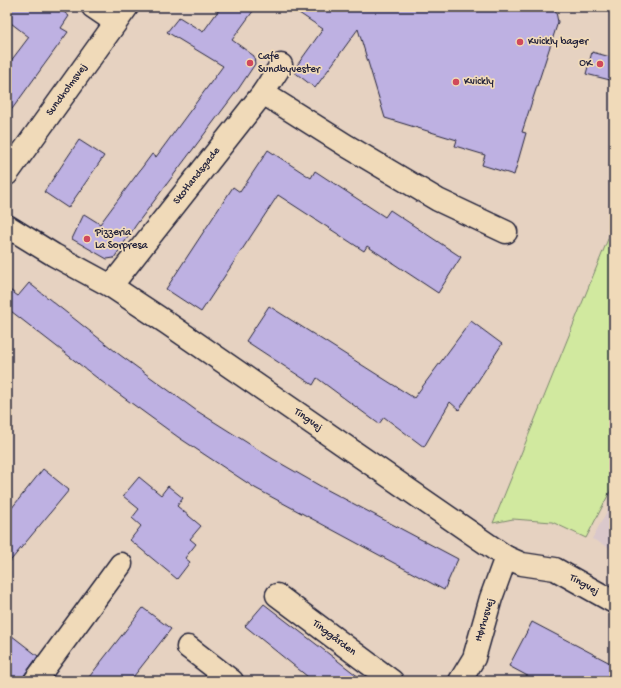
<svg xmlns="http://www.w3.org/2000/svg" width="621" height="688" font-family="'Gochi Hand',sans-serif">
<rect width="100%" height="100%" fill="#e6d2c1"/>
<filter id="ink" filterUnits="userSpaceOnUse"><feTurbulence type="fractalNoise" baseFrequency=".025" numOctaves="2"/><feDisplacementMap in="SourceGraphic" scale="8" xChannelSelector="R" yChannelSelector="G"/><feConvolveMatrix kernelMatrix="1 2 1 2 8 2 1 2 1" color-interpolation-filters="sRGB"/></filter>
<g filter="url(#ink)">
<path fill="#dac8cb" d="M 614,498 L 614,550 L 592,539 Z"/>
<path fill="#d1e99f" stroke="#7a866d" d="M 614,219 L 614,484 L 586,538 L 552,522 L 513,519 L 493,523 L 608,239 Z"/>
<g fill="#beb1e2" stroke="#22223b">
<path d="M 7,7 L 57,7 L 69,16 L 61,28 L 68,32 L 7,116 L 7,66 L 29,37 L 7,20 Z"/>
<path d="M 221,7 L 256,7 L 232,40 L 254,56 L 255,64 L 239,88 L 136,225 L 114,258 L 107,259 L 72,239 L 84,214 L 100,224 L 152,154 L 156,157 L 223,66 L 167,32 L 179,17 L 203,32 Z"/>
<path d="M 290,7 L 555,7 L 558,22 L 522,132 L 526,133 L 514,175 L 482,165 L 485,155 L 455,146 L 457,140 L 385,118 L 358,29 L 315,88 L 293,71 L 323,29 Z"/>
<path d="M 592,52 L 614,58 L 614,81 L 586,74 Z"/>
<path d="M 79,140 L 104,156 L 68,208 L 44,192 Z"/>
<path d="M 268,150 L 311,178 L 315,171 L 385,217 L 390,210 L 461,257 L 438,293 L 367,246 L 364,251 L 278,195 L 201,312 L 166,289 L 233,187 L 240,192 Z"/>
<path d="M 29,283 L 120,355 L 197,411 L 273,459 L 322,487 L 458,559 L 444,590 L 255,488 L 178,437 L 101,381 L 7,308 L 7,288 L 18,296 Z"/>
<path d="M 269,306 L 414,398 L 471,321 L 502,344 L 459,410 L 450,402 L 424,447 L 384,417 L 379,424 L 317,378 L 313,385 L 246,341 Z"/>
<path d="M 43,469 L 69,490 L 7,565 L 7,514 Z"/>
<path d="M 139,477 L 161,495 L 168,486 L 183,498 L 177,506 L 201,526 L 190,539 L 196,544 L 185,558 L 190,562 L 177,579 L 130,540 L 141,526 L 132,518 L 139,509 L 123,496 Z"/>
<path d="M 264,604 L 364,681 L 313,681 L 245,626 Z"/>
<path d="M 143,608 L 171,629 L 130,681 L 86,681 Z"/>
<path d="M 532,622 L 614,665 L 614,681 L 537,681 L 509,666 Z"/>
<path d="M 7,632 L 38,656 L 20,681 L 14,681 L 7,675 Z"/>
</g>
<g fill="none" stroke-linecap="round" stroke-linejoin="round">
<defs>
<g id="minor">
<path d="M 93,7 L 115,22"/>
<path d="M 263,93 L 347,146 L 438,200 L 506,232"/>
<path d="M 7,174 L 127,7"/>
<path d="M 7,226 L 54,255 L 111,286 L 167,323 L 506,557 L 522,564 L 555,569 L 614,602"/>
<path d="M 111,286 L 263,93 L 281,65"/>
<path d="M 277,595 L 392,681"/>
<path d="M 188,647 L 232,681"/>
<path d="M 35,681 L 121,564"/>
<path d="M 460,681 L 474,658 L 491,598 L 506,557"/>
</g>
</defs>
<use href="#minor" stroke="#22223b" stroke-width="25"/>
<use href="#minor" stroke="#f0dab9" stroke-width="22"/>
</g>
</g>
<g fill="#d1495b" stroke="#f0dab9" stroke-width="1.5">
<circle cx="520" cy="42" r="4"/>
<circle cx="250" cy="63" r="4"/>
<circle cx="600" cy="64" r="4"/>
<circle cx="456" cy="82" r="4"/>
<circle cx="87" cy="239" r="4"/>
</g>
<g text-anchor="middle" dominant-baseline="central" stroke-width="3.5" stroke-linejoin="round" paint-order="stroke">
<g font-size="11" fill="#22223b" stroke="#f0dab9" text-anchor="start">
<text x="528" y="42">Kvickly bager</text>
<text x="258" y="57">Cafe<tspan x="258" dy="13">Sundbyvester</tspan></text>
<text x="592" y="64" text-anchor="end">OK</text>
<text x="464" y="82">Kvickly</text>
<text x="95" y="233">Pizzeria<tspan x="95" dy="13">La Sorpresa</tspan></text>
</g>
<g font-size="11" fill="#22223b" stroke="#f0dab9">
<text transform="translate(67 90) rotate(-54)">Sundholmsvej</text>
<text transform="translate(197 176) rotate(-52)">Skotlandsgade</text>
<text transform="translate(308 420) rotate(35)">Tingvej</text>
<text transform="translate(584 585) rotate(29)">Tingvej</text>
<text transform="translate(485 620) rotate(-73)">Hørhusvej</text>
<text transform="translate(334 638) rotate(37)">Tinggården</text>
</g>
</g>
<rect width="621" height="688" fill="none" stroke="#f0dab9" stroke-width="24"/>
<rect x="12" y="12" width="597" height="664" fill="none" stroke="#22223b" stroke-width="1.5" filter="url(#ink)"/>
</svg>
